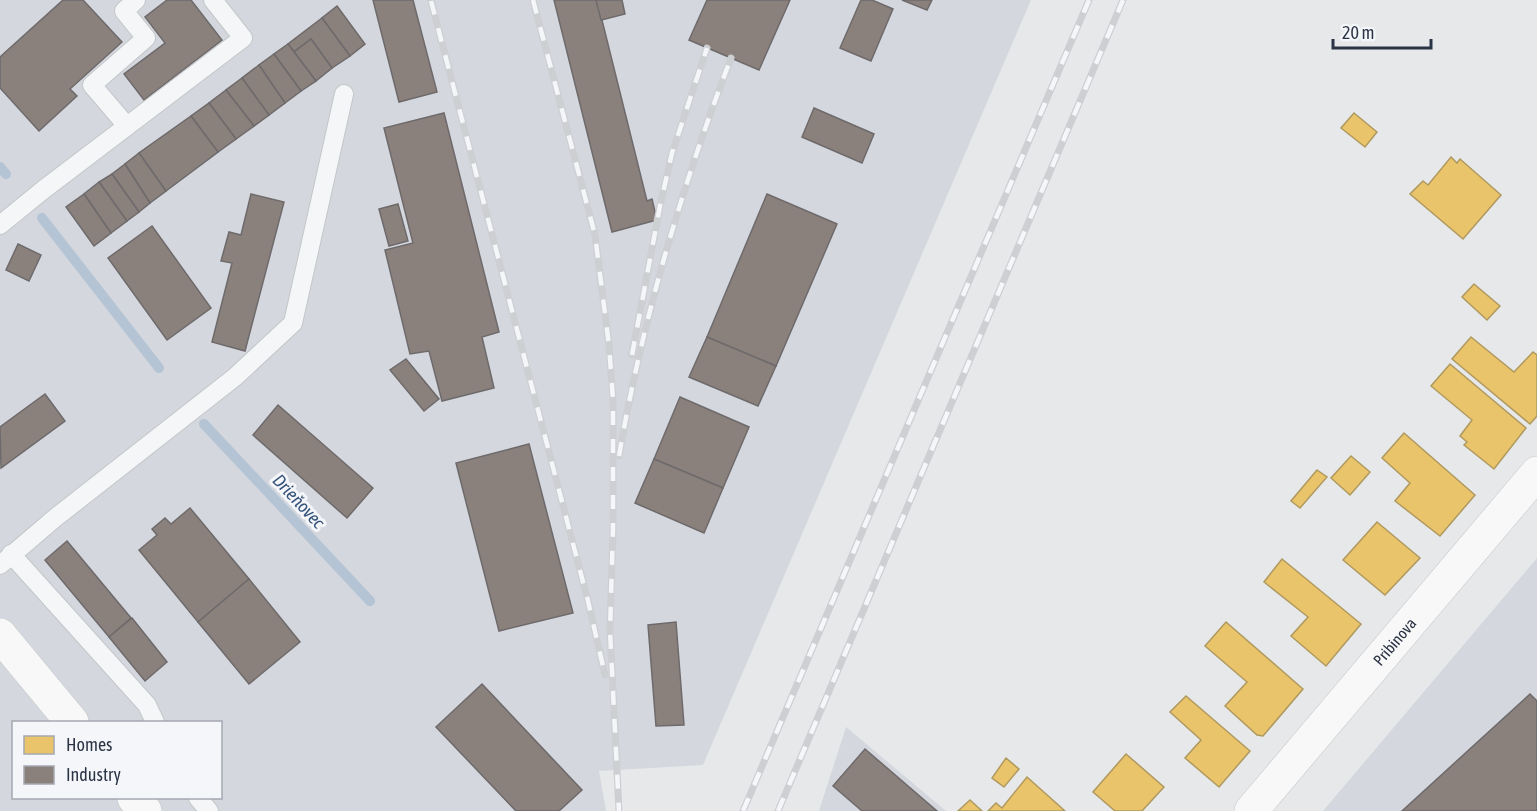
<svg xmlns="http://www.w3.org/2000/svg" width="1537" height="811" font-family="'Asap Condensed',sans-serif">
<rect width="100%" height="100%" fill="#e6e8ea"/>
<g fill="#d4d7dd" fill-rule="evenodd">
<path d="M 0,0 L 1031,0 L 703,765 L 599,771 L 606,811 L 0,811 ZM 14,722 L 220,722 L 220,798 L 14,798 Z"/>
<path d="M 1537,558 L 1537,811 L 1323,811 Z"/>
<path d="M 846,727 L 946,811 L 819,811 Z"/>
</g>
<g fill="#e9c46a" stroke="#b0995f" stroke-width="1.5">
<path d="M 1354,113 L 1377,132 L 1365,147 L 1341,128 Z"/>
<path d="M 1451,157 L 1457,163 L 1460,159 L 1501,195 L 1463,239 L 1410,194 L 1423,181 L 1428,185 Z"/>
<path d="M 1474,284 L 1500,306 L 1487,320 L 1462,297 Z"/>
<path d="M 1471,337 L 1514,372 L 1533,352 L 1537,355 L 1537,416 L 1530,424 L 1452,359 Z"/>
<path d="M 1450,364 L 1526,428 L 1494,469 L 1464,445 L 1467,442 L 1460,436 L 1472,420 L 1431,386 Z"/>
<path d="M 1404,433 L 1475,495 L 1440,536 L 1395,501 L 1410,483 L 1382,458 Z"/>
<path d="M 1351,456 L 1370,472 L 1350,495 L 1331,478 Z"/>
<path d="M 1317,470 L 1327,477 L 1300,508 L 1291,501 Z"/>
<path d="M 1377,522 L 1420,558 L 1385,595 L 1343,560 Z"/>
<path d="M 1282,559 L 1361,624 L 1326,666 L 1291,636 L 1308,617 L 1264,582 Z"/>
<path d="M 1226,622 L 1303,689 L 1263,736 L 1257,735 L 1225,706 L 1247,682 L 1205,646 Z"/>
<path d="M 1186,696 L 1250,751 L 1219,787 L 1185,758 L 1201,740 L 1170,712 Z"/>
<path d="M 1126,754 L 1164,787 L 1142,811 L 1115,811 L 1093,792 Z"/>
<path d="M 1006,758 L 1019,769 L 1004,787 L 992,778 Z"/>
<path d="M 1027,777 L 1065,811 L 988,811 L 996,803 L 1002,808 Z"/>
<path d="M 970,800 L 982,811 L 958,811 Z"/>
</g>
<g fill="#8a817c" stroke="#6e6a6c" stroke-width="1.5">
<path d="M 63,0 L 83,0 L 122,42 L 70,89 L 77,96 L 39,131 L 0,88 L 0,57 Z"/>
<path d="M 167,0 L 191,0 L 222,40 L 144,100 L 124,74 L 165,43 L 145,17 Z"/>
<path d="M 373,0 L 413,0 L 437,92 L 399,102 Z"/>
<path d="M 554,0 L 597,0 L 647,201 L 652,199 L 657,220 L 612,232 Z"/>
<path d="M 596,0 L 622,0 L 625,14 L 601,20 Z"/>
<path d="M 707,0 L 790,0 L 759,70 L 689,40 Z"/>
<path d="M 861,0 L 872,0 L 893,9 L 871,61 L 840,48 Z"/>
<path d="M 902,0 L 932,0 L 927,10 Z"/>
<path d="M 337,6 L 365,44 L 350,56 L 322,18 Z"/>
<path d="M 322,18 L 350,56 L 332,68 L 311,39 L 294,52 L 288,44 Z"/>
<path d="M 311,39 L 332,68 L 316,81 L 294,52 Z"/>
<path d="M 288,44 L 316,81 L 301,91 L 274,54 Z"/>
<path d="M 274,54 L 301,91 L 285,103 L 259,65 Z"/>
<path d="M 259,65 L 285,103 L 269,115 L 242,78 Z"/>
<path d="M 242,78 L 269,115 L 254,126 L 226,90 Z"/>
<path d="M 226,90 L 254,126 L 236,139 L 209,103 Z"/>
<path d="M 209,103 L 236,139 L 218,152 L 191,116 Z"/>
<path d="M 814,108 L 874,134 L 862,163 L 802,137 Z"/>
<path d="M 444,113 L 499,332 L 482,337 L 494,388 L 442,401 L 429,351 L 410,354 L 385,250 L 413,243 L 384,128 Z"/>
<path d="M 191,116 L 218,152 L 166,191 L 139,153 Z"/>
<path d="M 139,153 L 166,191 L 150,203 L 125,164 Z"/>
<path d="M 125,164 L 150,203 L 139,212 L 112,174 Z"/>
<path d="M 112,174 L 139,212 L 127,221 L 99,182 Z"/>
<path d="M 99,182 L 127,221 L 111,233 L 84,194 Z"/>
<path d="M 84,194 L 111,233 L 94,246 L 66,207 Z"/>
<path d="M 251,194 L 284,202 L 245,351 L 212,342 L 232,263 L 221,261 L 229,232 L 241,235 Z"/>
<path d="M 767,194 L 837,224 L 776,366 L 707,337 Z"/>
<path d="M 398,204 L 408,241 L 389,246 L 379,209 Z"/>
<path d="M 152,226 L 211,308 L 167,340 L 108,258 Z"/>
<path d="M 18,244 L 41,255 L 29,281 L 6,270 Z"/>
<path d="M 707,337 L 776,366 L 758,406 L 689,377 Z"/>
<path d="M 406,359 L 439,399 L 424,411 L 390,370 Z"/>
<path d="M 45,394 L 65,421 L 1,468 L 0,427 Z"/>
<path d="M 680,397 L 749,427 L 723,488 L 654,459 Z"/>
<path d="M 278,405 L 373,488 L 347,518 L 253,435 Z"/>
<path d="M 529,444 L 573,613 L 499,631 L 456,463 Z"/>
<path d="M 654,459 L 723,488 L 704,533 L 635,503 Z"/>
<path d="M 190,508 L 249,579 L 198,622 L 139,550 L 157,535 L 152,529 L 165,518 L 171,524 Z"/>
<path d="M 67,541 L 131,618 L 109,637 L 45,560 Z"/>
<path d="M 249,579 L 300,642 L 249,684 L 198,622 Z"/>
<path d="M 132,618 L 167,662 L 145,681 L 109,637 Z"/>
<path d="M 676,622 L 684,725 L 656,726 L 648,625 Z"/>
<path d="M 482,684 L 582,790 L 559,811 L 516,811 L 436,727 Z"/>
<path d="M 1530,694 L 1537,701 L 1537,811 L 1402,811 Z"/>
<path d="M 865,749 L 937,811 L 862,811 L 833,786 Z"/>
</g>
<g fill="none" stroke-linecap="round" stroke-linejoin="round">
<g stroke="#b4c4d5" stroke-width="10">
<path d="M 0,167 L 6,174"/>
<path d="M 42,218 L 159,368"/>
<path d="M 204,424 L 370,601"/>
</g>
<defs>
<g id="lane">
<path d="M 127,126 L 92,85 L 146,38 L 124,11 L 136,0"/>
<path d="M 0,225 L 43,190 L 243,38 L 213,0"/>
<path d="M 11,554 L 147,705 L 155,722"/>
<path d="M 0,565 L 55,518 L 235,377 L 293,323 L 344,94"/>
<path d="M 198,798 L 209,811"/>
</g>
<g id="secondary">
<path d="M 0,635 L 72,722"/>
<path d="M 134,798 L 145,811"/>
<path id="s1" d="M 1251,811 L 1537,473"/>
</g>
</defs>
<use href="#lane" stroke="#c4c6c8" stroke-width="20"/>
<use href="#secondary" stroke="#c4c6c8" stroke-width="34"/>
<use href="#lane" stroke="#f5f6f7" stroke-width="18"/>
<use href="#secondary" stroke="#f8f8f8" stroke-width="33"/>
<defs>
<g id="rail">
<path d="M 533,0 L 595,235 L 609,345 L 613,400 L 613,530 L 610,631 L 619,811"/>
<path d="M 431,1 L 588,601 L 605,675"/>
<path d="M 632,355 L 660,206 L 672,153 L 707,48"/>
<path d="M 619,456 C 642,321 682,186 731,58"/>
<path d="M 743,811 L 1089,0"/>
<path d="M 778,811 L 1123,0"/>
</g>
</defs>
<use href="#rail" stroke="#cecfd2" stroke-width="7"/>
<use href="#rail" stroke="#f4f6f9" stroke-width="4.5" stroke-dasharray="14" stroke-linecap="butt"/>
</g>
<g text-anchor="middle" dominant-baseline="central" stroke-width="6" stroke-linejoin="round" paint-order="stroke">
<g font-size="16" fill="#2b3445" stroke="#f4f6f9">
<text stroke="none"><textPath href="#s1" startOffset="222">Pribinova</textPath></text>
</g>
<g font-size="18" font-style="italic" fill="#34527a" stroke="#f4f6f9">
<text transform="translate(299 501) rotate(47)">Drieňovec</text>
</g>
</g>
<rect x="12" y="721" width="210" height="78" fill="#f4f6f9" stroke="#a4a8b1" stroke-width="1.5"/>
<rect x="24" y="736" width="30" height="18" fill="#e9c46a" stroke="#a4a8b1" stroke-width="1.5"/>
<text x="66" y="751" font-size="18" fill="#2b3445">Homes</text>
<rect x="24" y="766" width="30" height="18" fill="#8a817c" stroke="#a4a8b1" stroke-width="1.5"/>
<text x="66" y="781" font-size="18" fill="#2b3445">Industry</text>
<path d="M1333 39v9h98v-9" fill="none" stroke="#2b3445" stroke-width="3"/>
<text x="1342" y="39" font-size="18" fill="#2b3445" stroke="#f4f6f9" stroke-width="4.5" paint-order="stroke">20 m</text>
</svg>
